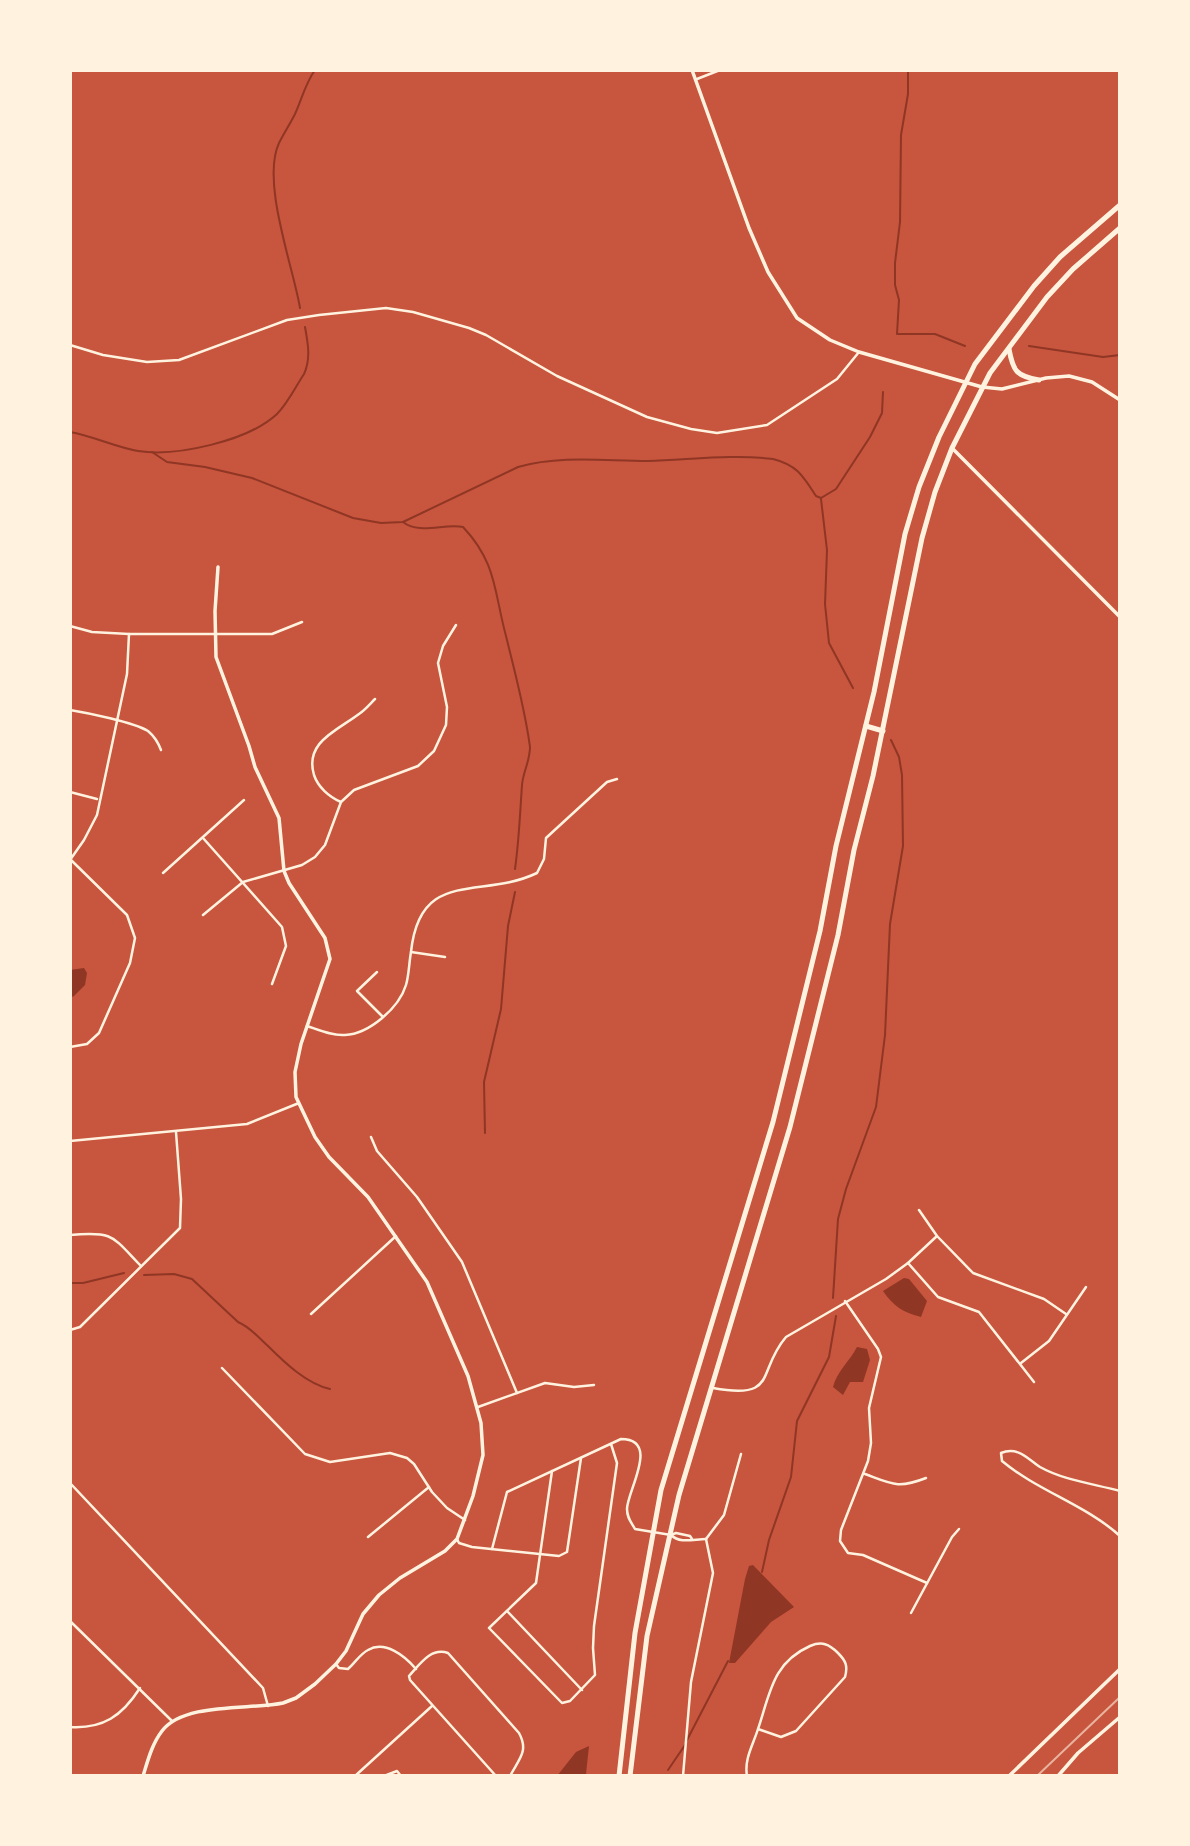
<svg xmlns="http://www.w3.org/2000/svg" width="1190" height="1846" font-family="'DejaVu Sans',sans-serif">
<rect width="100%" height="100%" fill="#c8553d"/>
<g fill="#8f3625">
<path d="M 84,968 L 87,973 L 85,985 L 73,997 L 70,994 L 70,970 Z"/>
<path d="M 904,1278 L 909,1279 L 927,1301 L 921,1317 C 904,1313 893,1306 883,1291 Z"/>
<path d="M 857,1347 L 867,1349 L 870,1360 L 863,1382 L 850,1382 L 843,1395 L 833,1387 C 837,1371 850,1361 857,1347 Z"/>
<path d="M 753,1565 L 794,1607 L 771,1622 L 735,1663 L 729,1663 L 745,1579 L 749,1566 Z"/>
<path d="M 589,1746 L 586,1774 L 557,1776 L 576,1752 Z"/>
</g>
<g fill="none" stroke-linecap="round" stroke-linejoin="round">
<g stroke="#8f3625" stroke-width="2">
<path d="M 908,70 L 908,94 L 901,135 L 900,222 L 895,263 L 895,285 L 899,300 L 897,334 L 935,334 L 965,346"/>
<path d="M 300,308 C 293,266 261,182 279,143 C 284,133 290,124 295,114 C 302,99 305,84 315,70"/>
<path d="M 1029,346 L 1103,357 L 1120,355"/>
<path d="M 70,432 C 93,436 115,447 138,451 C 176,457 248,441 277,414 C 288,403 296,386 304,374 C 311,359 308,343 305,327"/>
<path d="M 152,452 L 167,462 L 205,467 L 252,478 L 353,518 L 381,523 L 403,522 L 518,467 C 561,455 604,461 648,461 C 689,460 732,454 773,459 C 797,465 803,476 816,496 L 821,498"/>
<path d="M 821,498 L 836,489 L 870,437 L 882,413 L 883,392"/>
<path d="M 821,499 L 827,550 L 825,604 L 829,643 L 853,688"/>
<path d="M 403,522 C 419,535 445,523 463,527 C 497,563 494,592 506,636 C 515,673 525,709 530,747 C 530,761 523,772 522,785 C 520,813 519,841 515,869"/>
<path d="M 485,1133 L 484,1082 L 501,1009 L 508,926 L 515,892"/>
<path d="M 144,1275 L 174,1274 L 192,1279 L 238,1322 C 250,1327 258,1337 268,1346 C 285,1363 307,1384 330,1389"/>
<path d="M 70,1283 L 83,1283 L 124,1273"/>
<path d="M 833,1298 L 838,1219 L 846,1189 L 876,1107 L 885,1035 L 890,924 L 903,846 L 902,775 L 899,757 L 891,740"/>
<path d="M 762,1572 L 769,1540 L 791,1477 L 797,1421 L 829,1357 L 836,1316"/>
<path d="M 687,1740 L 728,1661"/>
<path d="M 668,1770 L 685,1745"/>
</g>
<g stroke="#fff3e0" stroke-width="2.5">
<path d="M 697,79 L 720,70"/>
<path d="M 70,345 L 103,355 L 147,362 L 179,360 L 287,320 L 319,315 L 386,308 L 413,312 L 469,328 L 486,335 L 557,376 L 647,417 L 691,429 L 717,433 L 767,425 L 837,379 L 859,352"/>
<path d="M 70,626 L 92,632 L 129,634 L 272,634 L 302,622"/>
<path d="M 70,710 C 88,713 133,722 148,731 C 154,736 158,742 161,750"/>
<path d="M 70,792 L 97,799"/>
<path d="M 341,802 C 329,797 318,787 314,775 C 304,742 338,730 359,714 C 365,710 370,704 375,699"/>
<path d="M 203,838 L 282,927 L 286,946 L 272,984"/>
<path d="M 70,860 L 84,840 L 97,815 L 127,674 L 129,634"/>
<path d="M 163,873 L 244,800"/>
<path d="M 203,915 L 243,882 L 302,865 L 315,857 L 325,845 L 341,802 L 354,790 L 418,766 L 434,751 L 446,725 L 447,707 L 438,663 L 443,646 L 456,625"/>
<path d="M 411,952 C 420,867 481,900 537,873 L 544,859 L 546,838 L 607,782 L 617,779"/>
<path d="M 377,972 L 357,991 L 382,1016"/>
<path d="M 307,1026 C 319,1030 332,1036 345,1035 C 369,1034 399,1008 406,985 C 409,975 409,963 411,952 L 445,957"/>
<path d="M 70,1047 L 87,1044 L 99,1033 L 130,963 L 135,938 L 127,915 L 70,859"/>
<path d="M 371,1137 L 377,1151 L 417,1197 L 462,1262 L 517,1393"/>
<path d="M 70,1141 L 247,1124 L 299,1103"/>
<path d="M 919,1210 L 937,1236 L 973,1273 L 1044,1299 L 1066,1314"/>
<path d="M 70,1235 C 114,1231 112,1236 141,1266"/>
<path d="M 908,1263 L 938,1297 L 979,1312 L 1034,1382"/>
<path d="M 845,1301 L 878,1349 L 881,1357 L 869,1408 L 871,1443 L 868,1461 L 841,1530 L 840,1541 L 848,1553 L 863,1555 L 927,1583"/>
<path d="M 311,1314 L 396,1236"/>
<path d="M 70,1330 L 80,1327 L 180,1228 L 181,1199 L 176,1132"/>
<path d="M 1021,1363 L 1049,1341 L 1086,1287"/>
<path d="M 222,1368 L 305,1454 L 330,1462 L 390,1453 L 407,1458 L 414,1464 L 432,1492 L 447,1508 L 465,1520"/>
<path d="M 713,1388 C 779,1400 756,1372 786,1337 L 886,1279 L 908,1263 L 937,1236"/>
<path d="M 478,1407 L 545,1383 L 574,1387 L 594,1385"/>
<path d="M 552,1471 L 536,1583 L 489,1628 L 562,1703 L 570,1701 L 595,1675 L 593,1648 L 594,1626 L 617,1463 L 611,1444"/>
<path d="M 865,1474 C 892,1484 898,1489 926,1478"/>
<path d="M 70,1483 L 263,1688 L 268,1706"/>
<path d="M 1120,1491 C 1094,1484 1063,1480 1040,1467 C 1028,1459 1018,1446 1001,1453 L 1002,1461 C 1038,1491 1086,1505 1120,1536"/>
<path d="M 671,1535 L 676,1533 L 690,1536 L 692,1539"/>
<path d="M 368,1537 L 429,1487"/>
<path d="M 457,1539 L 459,1543 L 472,1547 L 559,1556 L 567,1552 L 581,1458"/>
<path d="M 706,1539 L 724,1515 L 741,1454"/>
<path d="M 492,1549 L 507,1492 L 621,1439 C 661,1439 627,1491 627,1509 C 627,1518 631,1522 635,1529 L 671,1535 C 680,1544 694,1539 706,1539"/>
<path d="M 507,1611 L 582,1690"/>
<path d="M 911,1613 L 952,1537 L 959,1529"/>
<path d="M 70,1621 L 172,1721"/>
<path d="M 336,1664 L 339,1668 L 348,1669 C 355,1663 360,1654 368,1650 C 385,1640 405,1656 416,1669"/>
<path d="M 70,1727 C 103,1729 122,1716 140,1688"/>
<path d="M 355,1776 L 432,1706"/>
<path d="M 384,1776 L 397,1771 L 401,1776"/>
<path d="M 496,1776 L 410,1680 L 409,1676 C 420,1664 431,1647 448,1653 L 519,1733 C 529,1751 519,1759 510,1776"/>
<path d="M 683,1776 L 691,1682 L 713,1573 L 706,1539"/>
<path d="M 747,1776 C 744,1759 753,1745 758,1729 C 770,1694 772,1663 810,1646 C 822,1641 829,1644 838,1653 C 846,1661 848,1666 845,1677 L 796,1731 L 781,1737 L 758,1729"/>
</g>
<g stroke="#fff3e0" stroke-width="3.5">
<path d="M 692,70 L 749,228 L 768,272 L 797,318 L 830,340 L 859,352 L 982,387 L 1002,389 L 1046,378 L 1069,376 L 1092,382 L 1120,400"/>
<path d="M 952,448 L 1120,617"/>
<path d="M 143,1776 C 148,1760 152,1744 162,1731 C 184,1702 250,1710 283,1703 L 296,1698 L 315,1684 L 336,1664 L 346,1651 L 363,1614 L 379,1595 L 400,1578 L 445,1551 L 457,1539 L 473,1496 L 483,1455 L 481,1423 L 468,1376 L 427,1282 L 368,1197 L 329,1157 L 315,1137 L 296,1097 L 295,1072 L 301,1044 L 330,959 L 325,938 L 289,883 L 284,871 L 279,818 L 255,767 L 249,746 L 216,657 L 215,611 L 218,567"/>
<path d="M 1009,1776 L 1120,1669"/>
<path d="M 1058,1776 L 1078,1753 L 1120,1717"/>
</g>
<g stroke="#fff3e0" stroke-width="5">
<path d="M 1009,349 C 1013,371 1016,376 1039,380"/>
<path d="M 866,726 L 883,731"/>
<path d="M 619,1776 L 635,1633 L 661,1490 L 773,1122 L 820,931 L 836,846 L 874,692 L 905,534 L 919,487 L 939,437 L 975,364 L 1034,286 L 1060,257 L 1120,205"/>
<path d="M 630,1776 L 647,1636 L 679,1495 L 790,1127 L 838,935 L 854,850 L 873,776 L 922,538 L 935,492 L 952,448 L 990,373 L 1047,297 L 1073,269 L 1120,228"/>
</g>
<path stroke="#e9b49f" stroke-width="2" d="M 1037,1776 L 1120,1697"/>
</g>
<rect width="1190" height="1846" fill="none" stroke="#fff3e0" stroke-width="144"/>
</svg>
